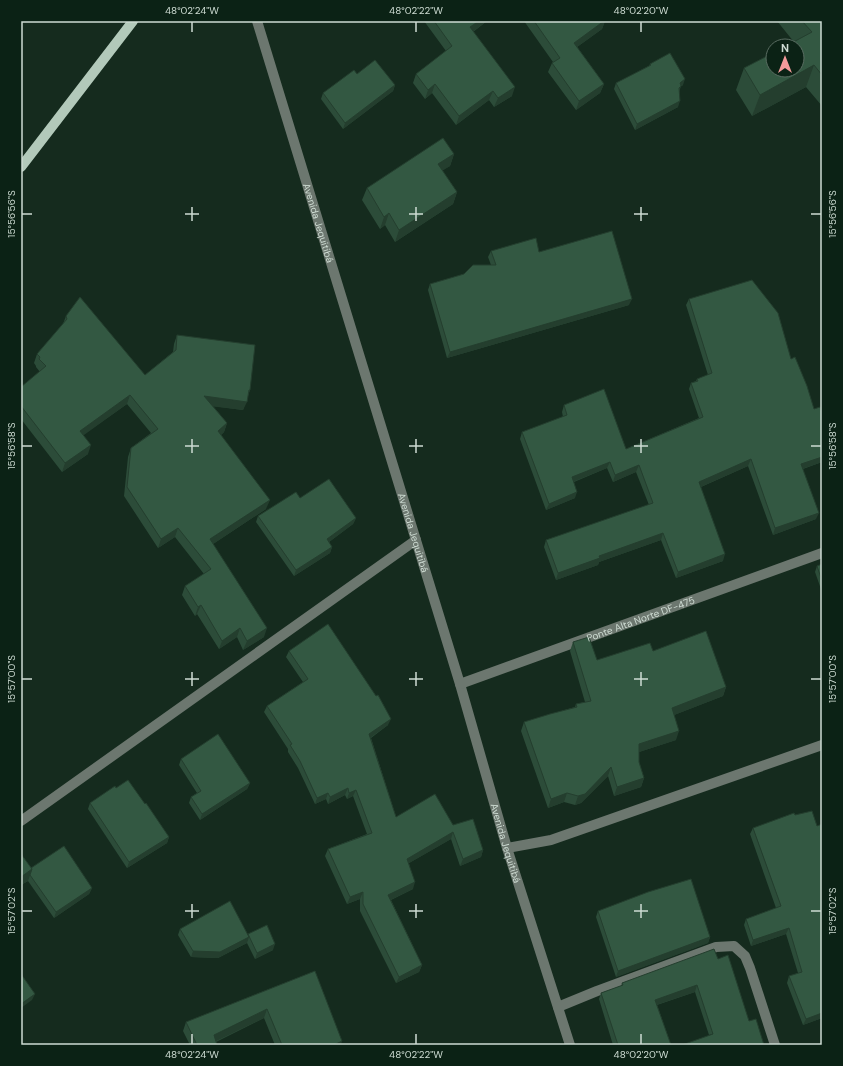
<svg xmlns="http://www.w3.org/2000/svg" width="843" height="1066" font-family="'DM Sans',sans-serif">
<rect width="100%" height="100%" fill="#152b1e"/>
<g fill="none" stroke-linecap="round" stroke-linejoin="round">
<g stroke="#6c776f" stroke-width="10">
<path id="s1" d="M 257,21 L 460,684 L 507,848 L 570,1045"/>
<path id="s2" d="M 460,684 L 822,553"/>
<path d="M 21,821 L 416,540"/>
<path d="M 507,848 L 551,840 L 822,745"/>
<path d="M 558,1007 L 597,991 L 716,947 L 734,946 L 745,956 L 750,968 L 775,1045"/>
</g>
<path stroke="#b2c9ba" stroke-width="10" d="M 21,167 L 133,21"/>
</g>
<g fill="#2c4c39">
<path d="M 424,21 L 487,21 L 473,32 L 512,96 L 494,107 L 489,100 L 456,125 L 432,93 L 425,99 L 413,83 L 416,74 L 446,51 Z"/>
<path d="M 524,21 L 605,21 L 602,29 L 577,47 L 604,84 L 600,93 L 576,110 L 548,72 L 552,63 L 553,62 Z"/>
<path d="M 777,21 L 822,21 L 822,106 L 806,87 L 752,116 L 736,90 L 744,68 L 794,42 Z"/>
<path d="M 650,64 L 683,85 L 681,86 L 679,92 L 678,107 L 635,130 L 614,89 L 616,83 L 649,66 Z"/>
<path d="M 357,74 L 395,85 L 393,91 L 343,129 L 321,99 L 323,93 Z"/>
<path d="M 454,154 L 450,166 L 442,170 L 457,192 L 453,204 L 395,242 L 385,225 L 380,229 L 362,200 L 367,188 Z"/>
<path d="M 491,251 L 539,252 L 629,305 L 447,358 L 428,290 L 430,284 L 464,274 L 491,265 L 488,257 Z"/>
<path d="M 689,299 L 791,359 L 814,409 L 822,413 L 822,462 L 803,469 L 816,519 L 773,535 L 748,466 L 701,487 L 723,561 L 676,578 L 661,540 L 599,562 L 598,565 L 556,580 L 544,547 L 546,540 L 649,505 L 636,472 L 613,482 L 607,468 L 574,482 L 575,498 L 546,510 L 520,439 L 522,432 L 563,417 L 562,412 L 564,405 L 626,449 L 699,418 L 689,389 L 691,383 L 696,381 L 697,379 L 708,375 L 686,305 Z"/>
<path d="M 66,316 L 145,375 L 173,352 L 174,344 L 177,335 L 250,390 L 243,410 L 213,406 L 227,423 L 224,432 L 221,435 L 266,509 L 213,544 L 264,637 L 243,650 L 237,637 L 219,649 L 197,614 L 195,616 L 182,595 L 185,586 L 204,574 L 175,537 L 158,548 L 124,496 L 128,457 L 131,448 L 151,433 L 127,404 L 83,435 L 88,454 L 62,472 L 21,419 L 21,387 L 40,372 L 36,367 L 36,366 L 34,363 L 37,354 L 63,324 Z"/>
<path d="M 300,498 L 356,518 L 353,524 L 329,542 L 332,547 L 330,553 L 294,576 L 256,522 L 258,516 Z"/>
<path d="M 822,564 L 822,592 L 815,572 L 817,566 Z"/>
<path d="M 573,642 L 597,660 L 653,651 L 726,687 L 723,696 L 674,715 L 676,740 L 639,752 L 639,762 L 644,778 L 641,787 L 614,796 L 608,776 L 581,803 L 575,805 L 564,802 L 548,808 L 521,731 L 524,722 L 575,707 L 576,704 L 585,702 L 570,651 Z"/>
<path d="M 289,651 L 388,725 L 371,738 L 396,817 L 453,825 L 483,850 L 481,857 L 460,866 L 451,839 L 409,863 L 413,889 L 391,900 L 422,965 L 419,972 L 396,983 L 360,911 L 360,899 L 347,904 L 325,856 L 328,849 L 367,834 L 353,796 L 347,799 L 345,795 L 328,804 L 326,799 L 315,804 L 298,768 L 288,752 L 288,749 L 264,712 L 267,706 L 303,682 L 286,657 Z"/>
<path d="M 181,759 L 250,783 L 247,789 L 200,820 L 189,803 L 191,797 L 197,793 L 179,765 Z"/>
<path d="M 116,788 L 145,804 L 169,837 L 167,843 L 127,868 L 88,809 L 90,803 Z"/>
<path d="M 753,828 L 822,1018 L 803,1025 L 787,983 L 789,976 L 798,973 L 786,934 L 751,946 L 744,925 L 746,919 L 776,908 L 750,834 Z"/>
<path d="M 21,854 L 31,868 L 92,888 L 89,894 L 54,918 L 28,881 L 21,885 Z"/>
<path d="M 598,911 L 710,937 L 708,943 L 616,977 L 596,917 Z"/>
<path d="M 180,929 L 247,935 L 273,950 L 255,959 L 247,943 L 218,958 L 191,957 L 178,935 Z"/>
<path d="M 718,959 L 749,1021 L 709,1035 L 695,992 L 657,1005 L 671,1045 L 613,1045 L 599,999 L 601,993 L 621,986 L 622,983 Z"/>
<path d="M 315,971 L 341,1045 L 275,1045 L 264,1018 L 216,1042 L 217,1045 L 190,1045 L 183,1031 L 186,1022 Z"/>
</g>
<g fill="#243e2e">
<path d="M 479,21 L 487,21 L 467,36 L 470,27 Z"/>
<path d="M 604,21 L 605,21 L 602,29 L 570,52 L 574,43 Z"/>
<path d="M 814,65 L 806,87 L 752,116 L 760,95 Z"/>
<path d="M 685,79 L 683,85 L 678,89 L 680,83 Z"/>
<path d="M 435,84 L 432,93 L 425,99 L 428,90 Z"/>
<path d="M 604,84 L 600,93 L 576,110 L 579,101 Z"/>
<path d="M 395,85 L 393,91 L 343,129 L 345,123 Z"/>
<path d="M 515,87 L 512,96 L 494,107 L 498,98 Z"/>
<path d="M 493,91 L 489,100 L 456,125 L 459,116 Z"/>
<path d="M 680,101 L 678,107 L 635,130 L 637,124 Z"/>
<path d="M 454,154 L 450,166 L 434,176 L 438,164 Z"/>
<path d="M 457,192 L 453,204 L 395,242 L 399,230 Z"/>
<path d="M 389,213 L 385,225 L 380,229 L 384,217 Z"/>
<path d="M 632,299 L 629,305 L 447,358 L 450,352 Z"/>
<path d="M 130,395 L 127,404 L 77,440 L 80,431 Z"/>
<path d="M 204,396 L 247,402 L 243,410 L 201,405 Z"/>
<path d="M 227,423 L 224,432 L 214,440 L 218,431 Z"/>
<path d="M 91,445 L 88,454 L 62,472 L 65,463 Z"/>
<path d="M 822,457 L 822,462 L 799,470 L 801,464 Z"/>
<path d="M 751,459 L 748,466 L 696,489 L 699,482 Z"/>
<path d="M 610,462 L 607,468 L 570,483 L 572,477 Z"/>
<path d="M 639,465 L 636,472 L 613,482 L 615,475 Z"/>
<path d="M 577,492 L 575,498 L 546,510 L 549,504 Z"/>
<path d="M 270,500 L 266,509 L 207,548 L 210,539 Z"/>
<path d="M 819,513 L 816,519 L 773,535 L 775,528 Z"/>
<path d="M 356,518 L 353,524 L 325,545 L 327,539 Z"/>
<path d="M 178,528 L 175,537 L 158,548 L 161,539 Z"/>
<path d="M 663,533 L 661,540 L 599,562 L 598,565 L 556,580 L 558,573 L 599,556 Z"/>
<path d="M 332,547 L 330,553 L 294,576 L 296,570 Z"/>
<path d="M 725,554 L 723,561 L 676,578 L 678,572 Z"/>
<path d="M 201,605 L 197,614 L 195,616 L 198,607 Z"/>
<path d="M 240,628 L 237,637 L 219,649 L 222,641 Z"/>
<path d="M 267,628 L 264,637 L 243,650 L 247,641 Z"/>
<path d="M 726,687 L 723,696 L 669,717 L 672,708 Z"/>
<path d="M 391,719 L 388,725 L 367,740 L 369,734 Z"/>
<path d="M 679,731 L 676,740 L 636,753 L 639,744 Z"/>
<path d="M 611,767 L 608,776 L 581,803 L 575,805 L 578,796 Z"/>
<path d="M 644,778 L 641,787 L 614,796 L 617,787 Z"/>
<path d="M 250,783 L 247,789 L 200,820 L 202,814 Z"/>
<path d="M 348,788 L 345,795 L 328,804 L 330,797 Z"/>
<path d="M 356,790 L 353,796 L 347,799 L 349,793 Z"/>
<path d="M 328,793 L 326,799 L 315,804 L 317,798 Z"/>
<path d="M 567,793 L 564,802 L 548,808 L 551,799 Z"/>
<path d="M 453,832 L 451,839 L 404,866 L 407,859 Z"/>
<path d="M 169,837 L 167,843 L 127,868 L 129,862 Z"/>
<path d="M 483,850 L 481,857 L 460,866 L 463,859 Z"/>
<path d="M 32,869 L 28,881 L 21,885 L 21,877 Z"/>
<path d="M 415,882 L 413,889 L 386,902 L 388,895 Z"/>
<path d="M 92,888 L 89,894 L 54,918 L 56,912 Z"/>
<path d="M 363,892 L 360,899 L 347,904 L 350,897 Z"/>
<path d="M 789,928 L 786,934 L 751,946 L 753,940 Z"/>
<path d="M 249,937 L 247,943 L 218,958 L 191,957 L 193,951 Z"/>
<path d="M 710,937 L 708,943 L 616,977 L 618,971 Z"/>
<path d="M 275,944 L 273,950 L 255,959 L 257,953 Z"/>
<path d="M 422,965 L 419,972 L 396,983 L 399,977 Z"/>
<path d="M 697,985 L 695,992 L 653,1006 L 655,1000 Z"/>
<path d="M 35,994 L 32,1000 L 21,1008 L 21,1004 Z"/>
<path d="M 267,1009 L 264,1018 L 210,1044 L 214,1035 Z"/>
<path d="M 822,1013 L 822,1018 L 803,1025 L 806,1019 Z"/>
<path d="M 342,1041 L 341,1045 L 334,1045 Z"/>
</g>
<g fill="#335842" stroke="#243e2e">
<path d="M 434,21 L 479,21 L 470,27 L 515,87 L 498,98 L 493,91 L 459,116 L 435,84 L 428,90 L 416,74 L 452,46 Z"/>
<path d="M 534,21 L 604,21 L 574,43 L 604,84 L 579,101 L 552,63 L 560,58 Z"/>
<path d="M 802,21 L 822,21 L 822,75 L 814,65 L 760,95 L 744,68 L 773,53 L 773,70 L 797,70 L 797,46 L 786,46 L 812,32 Z"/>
<path d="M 670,53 L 685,79 L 680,83 L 681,86 L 679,88 L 680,101 L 637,124 L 616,83 L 651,65 L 650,64 Z"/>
<path d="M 375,60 L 395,85 L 345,123 L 323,93 L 354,70 L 357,74 Z"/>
<path d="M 443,138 L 454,154 L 438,164 L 457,192 L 399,230 L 389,213 L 384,217 L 367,188 Z"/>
<path d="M 612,231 L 632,299 L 450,352 L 430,284 L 464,274 L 473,265 L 496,265 L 491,251 L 536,238 L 539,252 Z"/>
<path d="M 752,280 L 778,313 L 791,359 L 795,357 L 807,386 L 814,409 L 820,407 L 822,413 L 822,457 L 801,464 L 819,513 L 775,528 L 751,459 L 699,482 L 725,554 L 678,572 L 663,533 L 599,556 L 600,558 L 558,573 L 546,540 L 653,503 L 639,465 L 615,475 L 610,462 L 572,477 L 577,492 L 549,504 L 522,432 L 567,415 L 564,405 L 604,389 L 626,449 L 703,417 L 691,383 L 698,381 L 697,379 L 712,373 L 689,299 Z"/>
<path d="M 80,297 L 145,375 L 176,350 L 177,335 L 255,345 L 250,390 L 249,390 L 247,402 L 204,396 L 227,423 L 218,431 L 270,500 L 210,539 L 267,628 L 247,641 L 240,628 L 222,641 L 201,605 L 198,607 L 185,586 L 211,569 L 178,528 L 161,539 L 127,487 L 131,448 L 158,429 L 130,395 L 80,431 L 91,445 L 65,463 L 21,406 L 21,387 L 46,366 L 39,359 L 40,357 L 37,354 L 67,319 L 66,316 Z"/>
<path d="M 329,479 L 356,518 L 327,539 L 332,547 L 296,570 L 258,516 L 296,492 L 300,498 Z"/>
<path d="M 822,564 L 822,581 L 817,566 Z"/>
<path d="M 328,624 L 376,696 L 378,695 L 391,719 L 369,734 L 396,817 L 435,794 L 453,825 L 473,819 L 483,850 L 463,859 L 453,832 L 407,859 L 415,882 L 388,895 L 422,965 L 399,977 L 363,904 L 363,892 L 350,897 L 328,849 L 372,833 L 356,790 L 349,793 L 348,788 L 330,797 L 328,793 L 317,798 L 300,761 L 290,745 L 292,744 L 267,706 L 308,679 L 289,651 Z"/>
<path d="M 706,631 L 726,687 L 672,708 L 679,731 L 639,744 L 639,762 L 644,778 L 617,787 L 611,767 L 585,794 L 578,796 L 567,793 L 551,799 L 524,722 L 550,714 L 577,707 L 576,704 L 591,701 L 573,642 L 589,637 L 597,660 L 650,643 L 653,651 Z"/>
<path d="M 218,734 L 250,783 L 202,814 L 191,797 L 201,791 L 181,759 Z"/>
<path d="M 128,780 L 145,804 L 146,803 L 169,837 L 129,862 L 90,803 L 115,786 L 116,788 Z"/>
<path d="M 812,811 L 817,826 L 822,824 L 822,1013 L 806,1019 L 789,976 L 802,972 L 789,928 L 753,940 L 746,919 L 781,906 L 753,828 L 794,813 L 795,815 Z"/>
<path d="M 64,846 L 92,888 L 56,912 L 30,875 L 32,869 L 31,868 Z"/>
<path d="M 21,854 L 32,869 L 21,877 Z"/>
<path d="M 691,879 L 710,937 L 618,971 L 598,911 L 648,892 Z"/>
<path d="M 230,901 L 249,937 L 220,952 L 193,951 L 180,929 Z"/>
<path d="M 267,925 L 275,944 L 257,953 L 248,934 Z"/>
<path d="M 714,949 L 718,959 L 728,955 L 749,1021 L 756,1019 L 764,1045 L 682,1045 L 713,1034 L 697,985 L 655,1000 L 671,1045 L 618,1045 L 601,993 L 623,985 L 622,983 Z"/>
<path d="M 315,971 L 342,1041 L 334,1045 L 282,1045 L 267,1009 L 214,1035 L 217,1045 L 197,1045 L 186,1022 Z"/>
<path d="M 21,974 L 35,994 L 21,1004 Z"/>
</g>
<path fill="none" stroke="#cedcd3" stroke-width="1.5" d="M 192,22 L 192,32M 416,22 L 416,32M 641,22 L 641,32M 192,207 L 192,221M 416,207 L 416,221M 641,207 L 641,221M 22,214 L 32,214M 185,214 L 199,214M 409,214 L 423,214M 634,214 L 648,214M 811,214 L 821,214M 192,439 L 192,453M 416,439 L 416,453M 641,439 L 641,453M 22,446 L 32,446M 185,446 L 199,446M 409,446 L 423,446M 634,446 L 648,446M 811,446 L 821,446M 192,672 L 192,686M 416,672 L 416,686M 641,672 L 641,686M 22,679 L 32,679M 185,679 L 199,679M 409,679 L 423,679M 634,679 L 648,679M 811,679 L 821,679M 192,904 L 192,918M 416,904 L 416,918M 641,904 L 641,918M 22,911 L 32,911M 185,911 L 199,911M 409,911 L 423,911M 634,911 L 648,911M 811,911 L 821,911M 192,1034 L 192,1044M 416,1034 L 416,1044M 641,1034 L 641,1044"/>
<g text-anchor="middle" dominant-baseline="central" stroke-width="3" stroke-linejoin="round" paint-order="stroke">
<g font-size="10" fill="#cedcd3" stroke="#0b2215">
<text stroke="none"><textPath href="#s1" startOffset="211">Avenida Jequitibá</textPath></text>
<text stroke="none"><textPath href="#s1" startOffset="535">Avenida Jequitibá</textPath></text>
<text stroke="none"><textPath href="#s2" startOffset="192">Ponte Alta Norte DF-475</textPath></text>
<text stroke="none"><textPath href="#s1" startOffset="859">Avenida Jequitibá</textPath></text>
</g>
</g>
<rect width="843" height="1066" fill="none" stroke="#0b2215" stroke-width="44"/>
<g transform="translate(785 58)"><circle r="19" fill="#0b2215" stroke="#596c61"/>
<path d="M0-3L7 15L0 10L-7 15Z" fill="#f59b9b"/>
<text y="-6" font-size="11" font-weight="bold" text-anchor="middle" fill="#cedcd3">N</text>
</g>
<rect x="22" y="22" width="799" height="1022" fill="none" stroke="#cedcd3" stroke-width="1.5"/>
<g font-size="10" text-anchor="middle" fill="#cedcd3">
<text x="192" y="14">48°02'24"W</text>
<text x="416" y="14">48°02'22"W</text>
<text x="641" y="14">48°02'20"W</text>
<text transform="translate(11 214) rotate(-90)" y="4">15°56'56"S</text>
<text transform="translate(832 214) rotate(-90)" y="4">15°56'56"S</text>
<text transform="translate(11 446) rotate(-90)" y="4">15°56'58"S</text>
<text transform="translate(832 446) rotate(-90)" y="4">15°56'58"S</text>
<text transform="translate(11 679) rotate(-90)" y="4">15°57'00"S</text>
<text transform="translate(832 679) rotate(-90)" y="4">15°57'00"S</text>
<text transform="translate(11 911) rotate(-90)" y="4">15°57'02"S</text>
<text transform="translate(832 911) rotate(-90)" y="4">15°57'02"S</text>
<text x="192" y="1058">48°02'24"W</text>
<text x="416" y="1058">48°02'22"W</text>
<text x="641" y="1058">48°02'20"W</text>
</g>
</svg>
